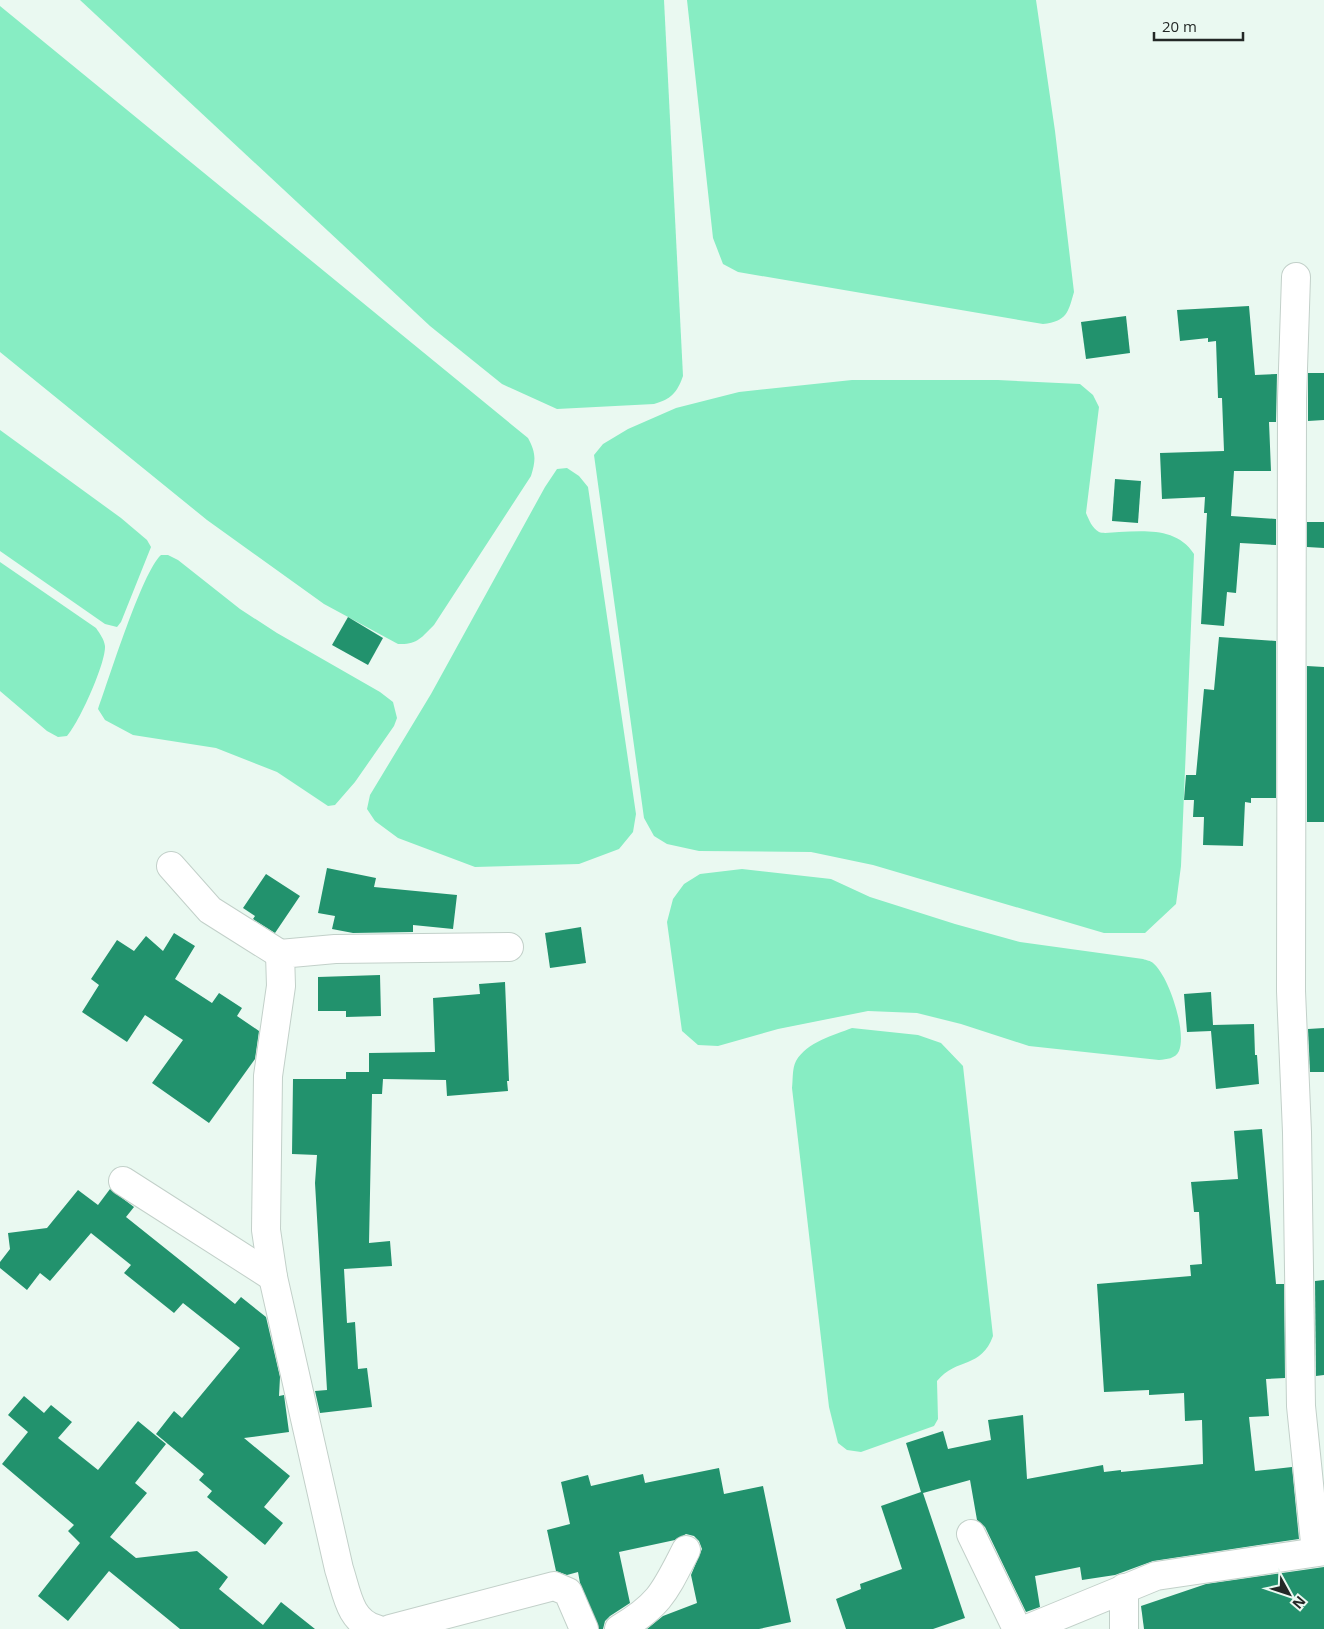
<svg xmlns="http://www.w3.org/2000/svg" width="1324" height="1629" font-family="'Open Sans',sans-serif">
<rect width="100%" height="100%" fill="#eaf9f1"/>
<g fill="#87edc3">
<path d="M 80,0 L 664,0 L 683,376 C 677,393 671,399 654,404 L 557,409 L 502,384 L 430,326 Z"/>
<path d="M 687,0 L 1036,0 L 1055,131 L 1074,292 C 1068,313 1067,321 1043,324 L 738,272 L 723,264 L 713,238 Z"/>
<path d="M 0,6 L 528,438 C 536,453 536,460 531,476 L 434,625 C 421,638 417,645 398,644 L 324,604 L 207,520 L 0,352 Z"/>
<path d="M 852,380 L 998,380 L 1080,384 L 1093,395 L 1099,407 L 1086,513 C 1089,520 1092,528 1099,532 C 1104,534 1113,532 1119,532 C 1147,531 1177,528 1194,554 L 1181,866 L 1176,904 L 1145,933 L 1104,933 L 873,865 L 811,852 L 699,851 L 667,844 L 654,836 L 644,818 L 594,455 L 603,444 L 628,429 L 676,408 L 739,392 Z"/>
<path d="M 0,430 L 121,518 L 147,540 L 151,547 L 121,622 L 117,627 L 105,624 L 0,551 Z"/>
<path d="M 567,468 L 579,476 L 588,487 L 636,814 L 633,832 L 619,849 L 579,864 L 475,867 L 398,838 L 375,821 L 367,809 L 370,795 L 431,694 L 545,487 L 557,469 Z"/>
<path d="M 161,555 L 168,555 L 178,560 L 240,609 L 277,633 L 380,692 L 393,702 L 397,718 L 394,726 L 355,782 L 335,805 L 328,806 L 277,772 L 216,748 L 133,735 L 105,720 L 98,709 C 109,679 142,572 161,555 Z"/>
<path d="M 0,562 L 96,628 C 100,634 104,639 105,646 C 106,663 79,723 67,736 L 58,737 L 47,731 L 0,691 Z"/>
<path d="M 742,869 L 831,879 L 870,897 L 955,924 L 1020,942 L 1143,959 C 1146,960 1151,961 1153,963 C 1169,976 1187,1032 1179,1051 C 1175,1059 1167,1059 1159,1060 L 1029,1046 L 961,1024 L 917,1013 L 868,1011 L 778,1029 L 718,1046 L 698,1045 L 682,1031 L 667,922 L 673,899 L 684,884 L 700,874 Z"/>
<path d="M 852,1028 L 918,1035 L 941,1043 L 963,1066 L 993,1336 C 981,1369 957,1357 937,1381 L 938,1419 L 934,1426 L 861,1452 L 847,1450 L 838,1443 L 829,1407 L 792,1088 C 793,1081 792,1068 796,1061 C 807,1042 834,1035 852,1028 Z"/>
</g>
<g fill="#22926d">
<path d="M 1249,306 L 1255,375 L 1277,374 L 1276,422 L 1269,422 L 1271,471 L 1234,471 L 1231,516 L 1276,519 L 1276,545 L 1240,543 L 1236,593 L 1227,592 L 1224,626 L 1201,624 L 1207,513 L 1204,513 L 1205,497 L 1162,499 L 1160,453 L 1224,451 L 1222,398 L 1218,398 L 1216,341 L 1208,342 L 1208,338 L 1180,341 L 1177,310 Z"/>
<path d="M 1126,316 L 1130,353 L 1086,359 L 1081,322 Z"/>
<path d="M 1308,373 L 1324,373 L 1324,420 L 1308,421 Z"/>
<path d="M 1115,479 L 1141,481 L 1138,523 L 1112,521 Z"/>
<path d="M 1307,522 L 1324,522 L 1324,548 L 1307,547 Z"/>
<path d="M 348,617 L 383,638 L 368,665 L 332,645 Z"/>
<path d="M 1219,637 L 1276,641 L 1276,798 L 1251,798 L 1251,803 L 1245,802 L 1243,846 L 1203,845 L 1204,817 L 1193,817 L 1194,800 L 1184,800 L 1186,775 L 1196,775 L 1204,689 L 1214,690 Z"/>
<path d="M 1307,666 L 1324,667 L 1324,822 L 1307,822 Z"/>
<path d="M 327,868 L 376,878 L 374,887 L 457,895 L 453,929 L 413,925 L 413,932 L 353,933 L 332,929 L 335,916 L 318,913 Z"/>
<path d="M 266,874 L 300,896 L 275,933 L 253,919 L 255,916 L 243,908 Z"/>
<path d="M 581,927 L 586,963 L 550,968 L 545,933 Z"/>
<path d="M 174,933 L 195,946 L 175,979 L 212,1003 L 219,993 L 242,1008 L 237,1016 L 259,1031 L 255,1059 L 209,1123 L 152,1083 L 183,1040 L 145,1015 L 127,1042 L 82,1012 L 99,985 L 91,979 L 117,940 L 134,951 L 146,936 L 163,951 Z"/>
<path d="M 380,975 L 381,1016 L 346,1017 L 346,1011 L 318,1011 L 318,977 Z"/>
<path d="M 505,982 L 509,1081 L 507,1081 L 508,1091 L 447,1096 L 446,1080 L 383,1079 L 382,1094 L 372,1094 L 369,1243 L 390,1241 L 392,1266 L 344,1269 L 347,1323 L 355,1322 L 358,1369 L 367,1368 L 372,1407 L 320,1413 L 315,1391 L 327,1390 L 315,1183 L 317,1155 L 292,1154 L 293,1079 L 346,1079 L 346,1072 L 369,1072 L 369,1053 L 435,1052 L 433,998 L 480,994 L 479,984 Z"/>
<path d="M 1211,992 L 1213,1025 L 1254,1024 L 1255,1055 L 1257,1055 L 1259,1084 L 1216,1089 L 1211,1031 L 1187,1032 L 1184,994 Z"/>
<path d="M 1324,1028 L 1324,1072 L 1310,1072 L 1308,1029 Z"/>
<path d="M 1262,1129 L 1276,1284 L 1284,1284 L 1285,1378 L 1266,1379 L 1269,1416 L 1249,1417 L 1255,1471 L 1292,1467 L 1299,1539 L 1153,1561 L 1115,1575 L 1082,1580 L 1080,1567 L 1035,1576 L 1040,1607 L 1026,1612 L 985,1527 L 977,1520 L 970,1480 L 923,1493 L 965,1618 L 933,1629 L 846,1629 L 836,1599 L 861,1589 L 860,1584 L 902,1569 L 881,1506 L 921,1492 L 906,1443 L 943,1431 L 948,1449 L 991,1440 L 988,1420 L 1023,1415 L 1027,1479 L 1103,1465 L 1104,1472 L 1121,1470 L 1121,1472 L 1203,1464 L 1202,1420 L 1185,1421 L 1184,1393 L 1149,1395 L 1149,1390 L 1104,1392 L 1097,1284 L 1191,1276 L 1190,1265 L 1202,1264 L 1199,1212 L 1194,1212 L 1191,1182 L 1238,1179 L 1234,1131 Z"/>
<path d="M 110,1189 L 134,1207 L 126,1217 L 235,1304 L 241,1297 L 266,1317 L 280,1377 L 279,1396 L 284,1395 L 289,1432 L 244,1438 L 290,1476 L 264,1507 L 283,1523 L 265,1545 L 207,1497 L 212,1491 L 199,1480 L 204,1474 L 156,1434 L 174,1411 L 182,1418 L 240,1348 L 183,1303 L 174,1313 L 124,1273 L 131,1265 L 91,1233 L 50,1281 L 40,1273 L 27,1290 L 0,1268 L 0,1262 L 10,1249 L 8,1233 L 47,1228 L 78,1190 L 98,1205 Z"/>
<path d="M 1324,1280 L 1324,1375 L 1316,1376 L 1315,1281 Z"/>
<path d="M 24,1396 L 44,1413 L 51,1405 L 72,1422 L 58,1438 L 98,1470 L 138,1421 L 166,1444 L 135,1483 L 147,1493 L 110,1537 L 136,1558 L 197,1551 L 228,1577 L 219,1589 L 263,1625 L 281,1602 L 315,1629 L 180,1629 L 109,1571 L 68,1621 L 38,1596 L 80,1543 L 68,1531 L 74,1525 L 2,1464 L 28,1432 L 8,1415 Z"/>
<path d="M 719,1468 L 724,1494 L 763,1486 L 791,1622 L 759,1629 L 647,1629 L 663,1616 L 697,1603 L 691,1575 L 702,1549 L 699,1541 L 694,1536 L 686,1534 L 675,1540 L 619,1552 L 630,1603 L 610,1616 L 605,1621 L 603,1629 L 599,1629 L 580,1583 L 578,1572 L 567,1575 L 556,1571 L 547,1530 L 570,1524 L 561,1482 L 588,1475 L 591,1486 L 643,1474 L 645,1483 Z"/>
<path d="M 1324,1567 L 1324,1629 L 1144,1629 L 1141,1606 L 1206,1584 Z"/>
</g>
<g fill="none" stroke-linecap="round" stroke-linejoin="round">
<defs>
<g id="minor">
<path d="M 1296,277 L 1292,399 L 1291,991 L 1297,1132 L 1301,1406 L 1316,1552"/>
<path d="M 171,866 L 210,910 L 280,954"/>
<path d="M 123,1181 L 273,1277"/>
<path d="M 971,1534 L 1017,1629"/>
<path d="M 1124,1588 L 1124,1629"/>
<path d="M 376,1629 C 349,1621 347,1593 339,1569 L 273,1277 L 266,1230 L 268,1076 L 281,986 L 280,954 L 335,949 L 509,947"/>
<path d="M 390,1629 L 554,1586 L 568,1592 L 584,1629"/>
<path d="M 619,1629 C 660,1605 665,1591 686,1550"/>
<path d="M 1027,1629 L 1156,1576 L 1324,1551"/>
</g>
</defs>
<use href="#minor" stroke="#c2d0c9" stroke-width="30"/>
<use href="#minor" stroke="#fff" stroke-width="28"/>
</g>
<g transform="translate(1289 1594) rotate(130)" stroke="#eaf9f1" stroke-width="4" paint-order="stroke">
<path d="M0-4L9 19L0 12L-9 19Z" fill="#232826"/>
<text y="-8" font-size="14" font-weight="bold" text-anchor="middle" fill="#232826">N</text>
</g>
<path d="M1154 32v8h89v-8" fill="none" stroke="#232826" stroke-width="2.5"/>
<text x="1162" y="32" font-size="15" fill="#232826" stroke="#eaf9f1" stroke-width="4" paint-order="stroke">20 m</text>
</svg>
